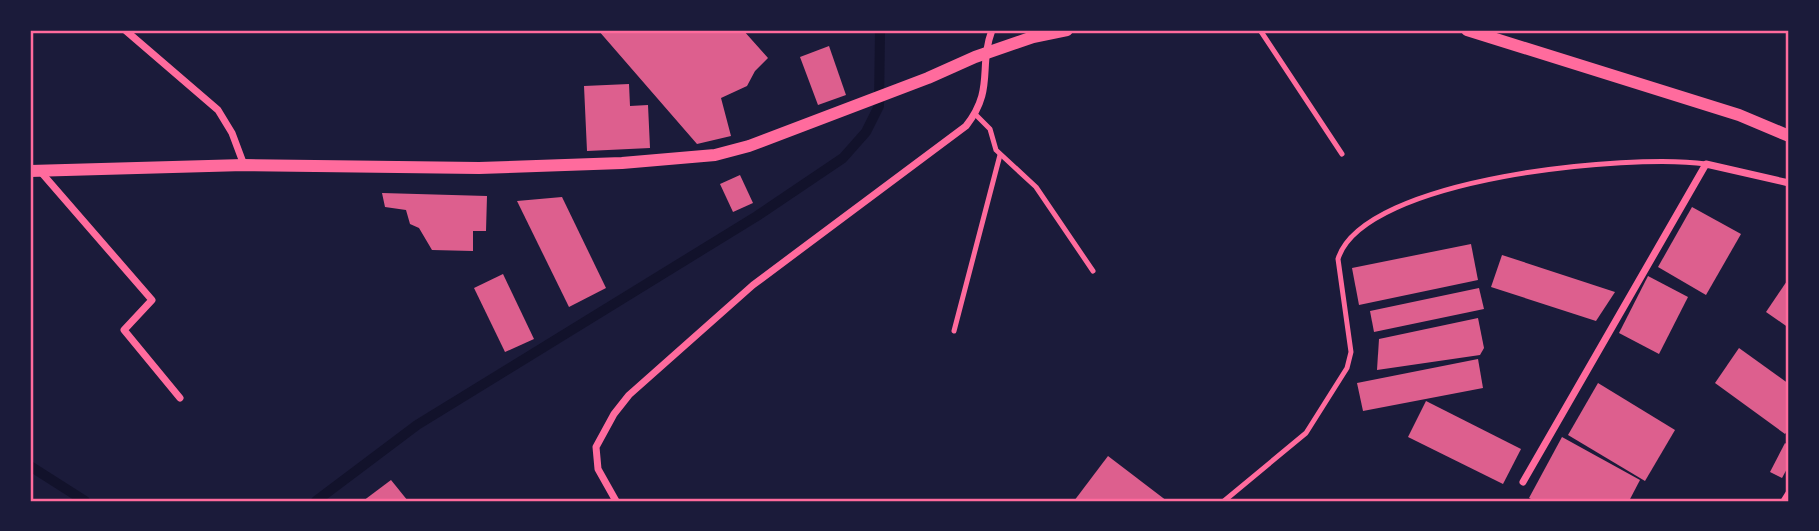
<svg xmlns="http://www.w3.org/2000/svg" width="1819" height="531" font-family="Helvetica,sans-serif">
<rect width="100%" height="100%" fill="#1b1b3a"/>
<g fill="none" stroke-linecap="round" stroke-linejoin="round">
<g stroke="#12122b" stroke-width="10">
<path d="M 30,466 L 85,501"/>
<path d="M 316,501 L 417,425 L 757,216 L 843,158 L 866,132 L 879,106 L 880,30"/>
</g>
</g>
<g fill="#dd5f8e">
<path d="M 598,30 L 743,30 L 768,58 L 755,71 L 747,86 L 721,98 L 731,136 L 697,144 Z"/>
<path d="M 829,46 L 846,95 L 818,105 L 800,57 Z"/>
<path d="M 629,84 L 630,106 L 648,105 L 650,148 L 587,151 L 584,86 Z"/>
<path d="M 740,175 L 753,203 L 733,212 L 720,184 Z"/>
<path d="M 382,193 L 487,196 L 486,231 L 473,231 L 473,251 L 432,250 L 419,228 L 410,224 L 406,210 L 385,207 Z"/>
<path d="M 562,197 L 606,288 L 569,307 L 517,201 Z"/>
<path d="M 1692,207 L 1741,234 L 1706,295 L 1658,267 Z"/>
<path d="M 1471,244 L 1478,280 L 1359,305 L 1352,268 Z"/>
<path d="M 1502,255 L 1615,292 L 1596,321 L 1491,287 Z"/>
<path d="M 503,274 L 534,339 L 505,352 L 474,288 Z"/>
<path d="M 1648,276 L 1688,297 L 1659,354 L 1619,333 Z"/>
<path d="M 1789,278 L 1789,328 L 1766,312 Z"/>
<path d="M 1479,288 L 1484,309 L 1374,332 L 1370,311 Z"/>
<path d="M 1478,318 L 1484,348 L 1480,355 L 1377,370 L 1379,339 Z"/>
<path d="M 1739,348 L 1789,384 L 1789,429 L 1785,434 L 1715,383 Z"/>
<path d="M 1478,359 L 1483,388 L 1363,411 L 1357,383 Z"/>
<path d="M 1598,383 L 1675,430 L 1645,481 L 1568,435 Z"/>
<path d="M 1426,401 L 1521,449 L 1503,484 L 1408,437 Z"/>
<path d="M 1562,437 L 1640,480 L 1629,501 L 1535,501 L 1529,498 Z"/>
<path d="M 1785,443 L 1789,446 L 1789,465 L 1782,478 L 1770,472 Z"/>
<path d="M 1108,456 L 1167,501 L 1074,501 Z"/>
<path d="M 391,480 L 408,501 L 363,501 Z"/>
</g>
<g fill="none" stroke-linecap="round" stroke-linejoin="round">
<g stroke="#ff6b9d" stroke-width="5">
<path d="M 1260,30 L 1342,154"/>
<path d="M 975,114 L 990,129 L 996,150 L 1036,187 L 1093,271"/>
<path d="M 954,331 L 1000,155"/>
<path d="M 1224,501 L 1306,433 L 1347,368 L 1351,352 L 1338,259 C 1363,177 1632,153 1706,164"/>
</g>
<g stroke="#ff6b9d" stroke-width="7">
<path d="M 125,30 L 218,110 L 232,133 L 244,165"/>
<path d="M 40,171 L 152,300 L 124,330 L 180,398"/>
<path d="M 1523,482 L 1706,164 L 1789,183"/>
<path d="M 616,501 L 598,469 L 596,447 L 614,414 L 629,395 L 753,285 L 966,126 C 995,89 978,68 992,30"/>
<path d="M 1784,501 L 1789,493"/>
</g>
<g stroke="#ff6b9d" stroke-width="12">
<path d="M 1467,30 L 1739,115 L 1789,136"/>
<path d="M 30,171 L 244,165 L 479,168 L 622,163 L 715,155 L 749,146 L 928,78 L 975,57 L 1033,37 L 1067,30"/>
</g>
</g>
<rect width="1819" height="531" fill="none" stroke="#1b1b3a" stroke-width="63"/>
<rect x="32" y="32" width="1755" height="468" fill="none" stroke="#ff6b9d" stroke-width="2.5"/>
</svg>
